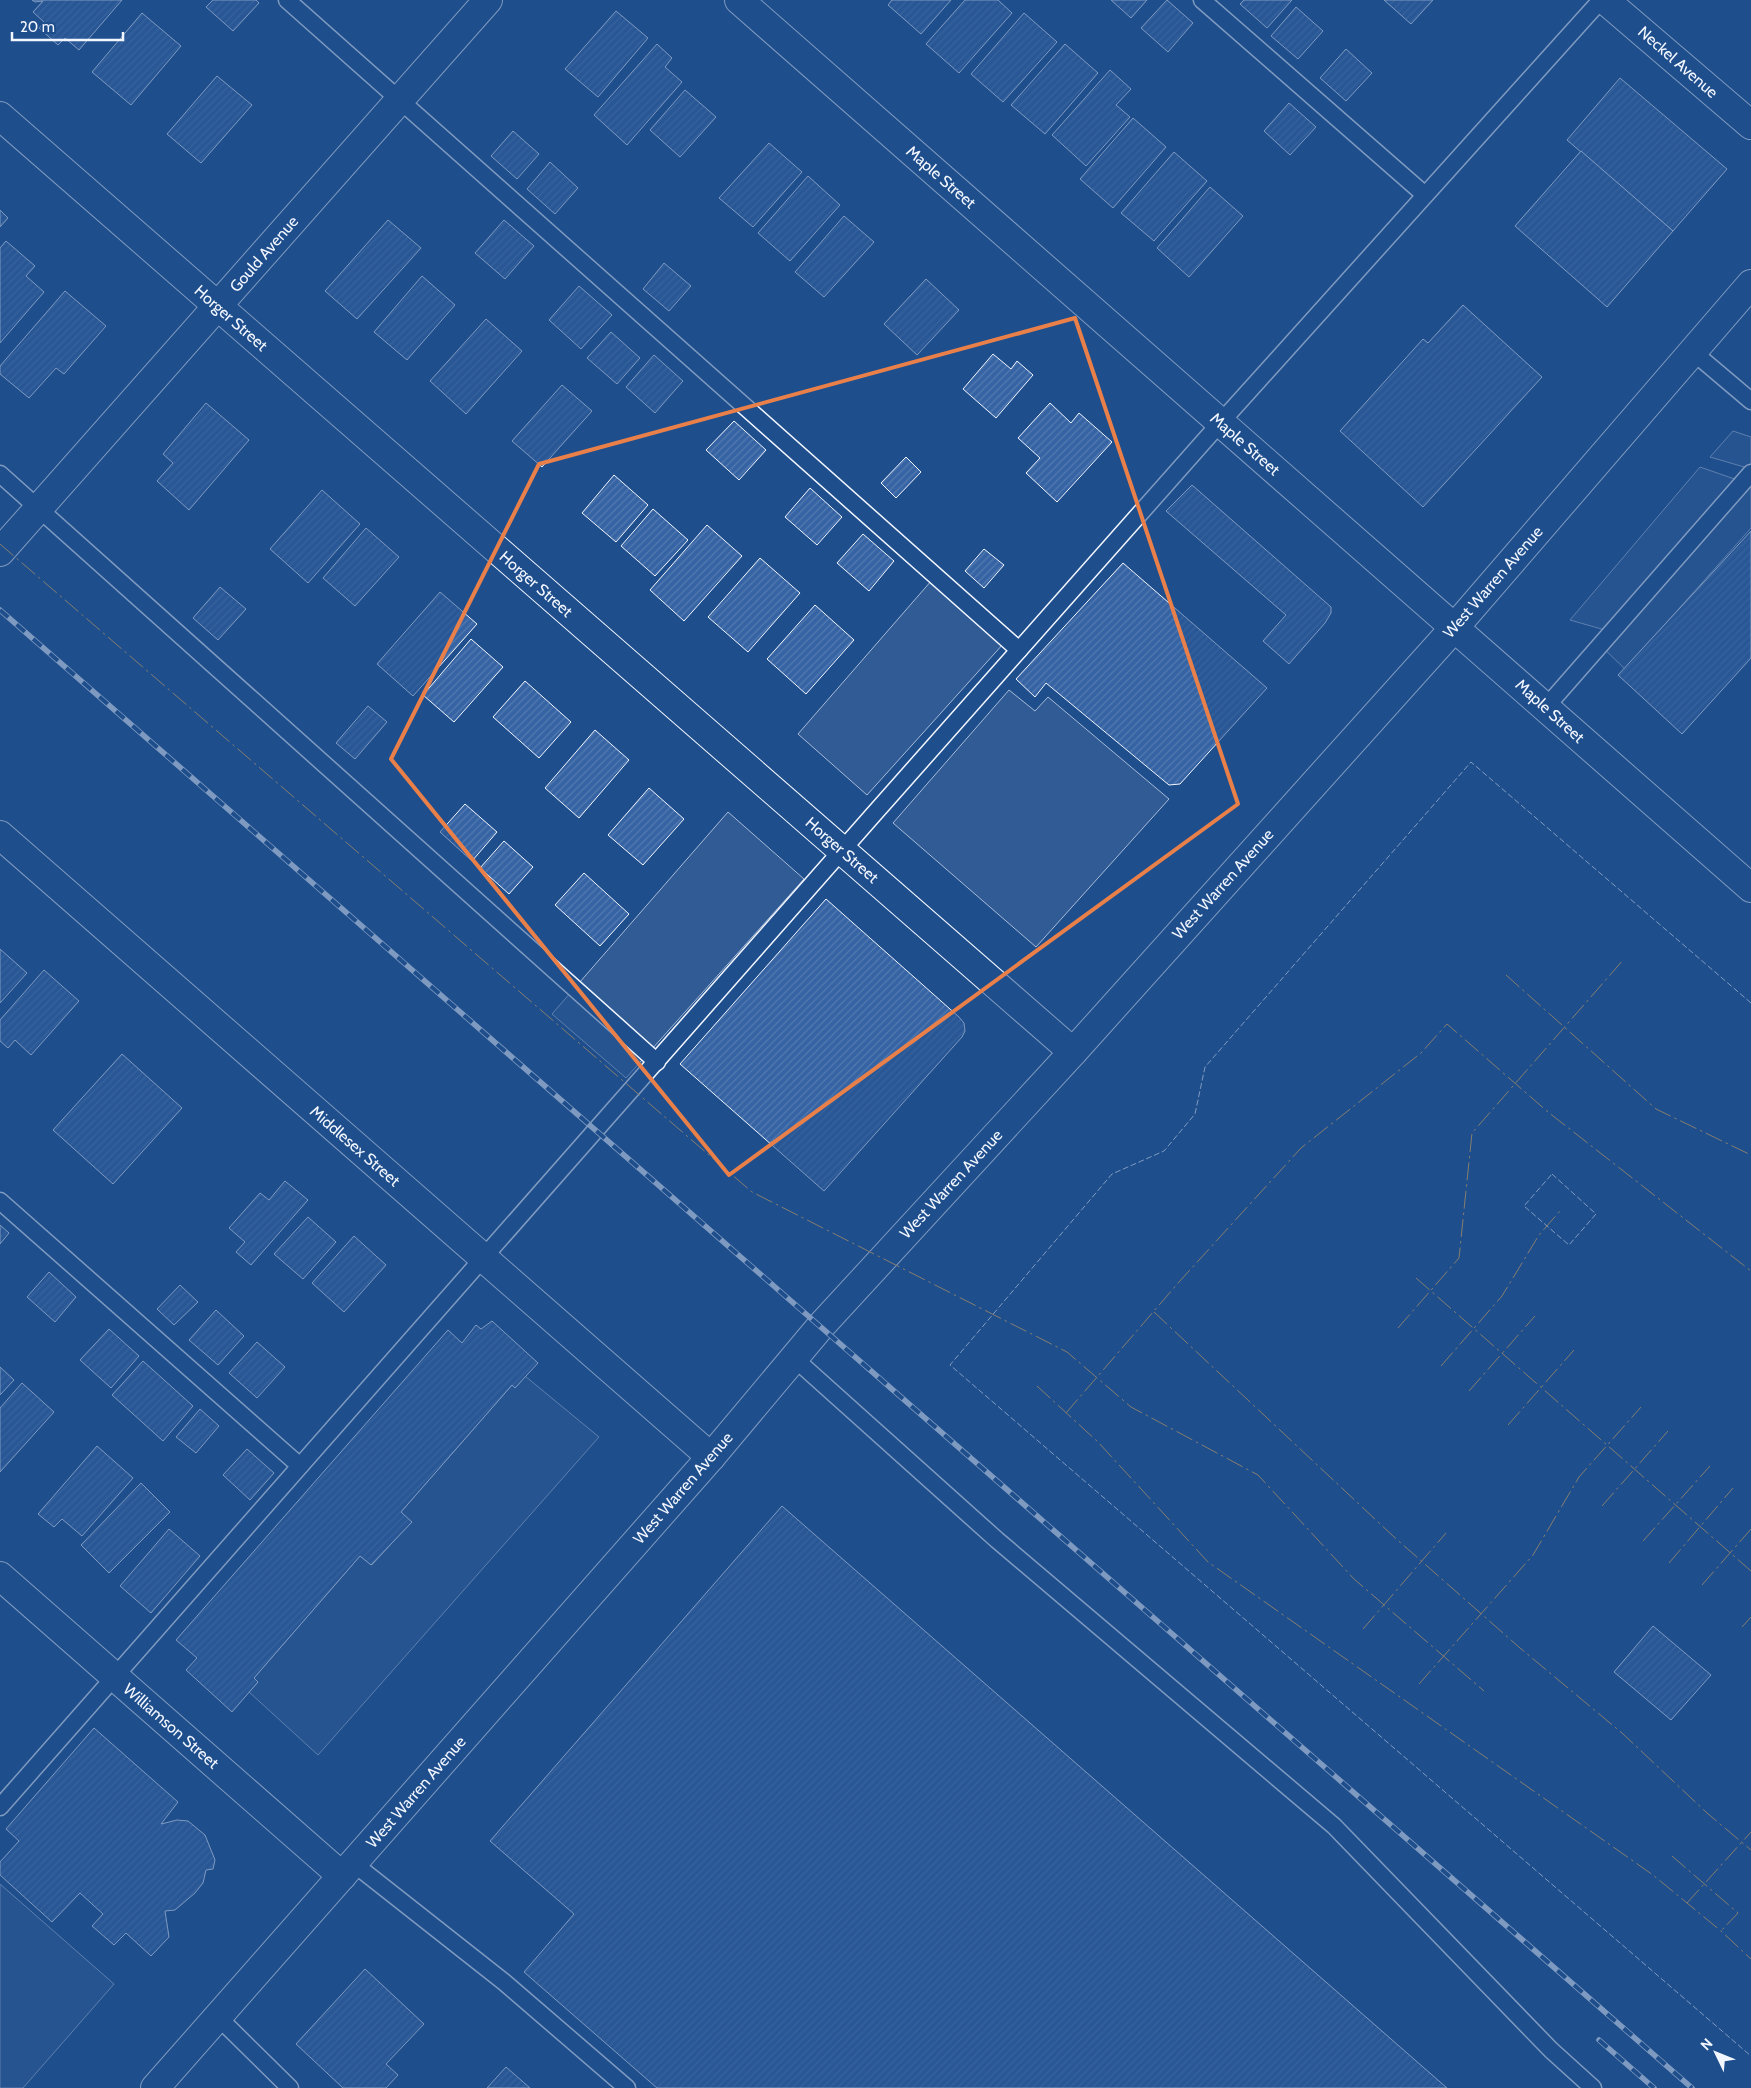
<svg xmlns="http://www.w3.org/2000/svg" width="1751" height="2088" font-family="Cabin,sans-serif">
<defs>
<pattern id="building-hatch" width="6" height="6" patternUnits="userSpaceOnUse" patternTransform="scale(1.25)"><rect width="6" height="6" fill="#3563a3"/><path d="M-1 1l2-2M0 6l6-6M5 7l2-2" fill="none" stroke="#537ab1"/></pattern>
</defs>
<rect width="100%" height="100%" fill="#1f4e8c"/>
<g fill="#305b95" stroke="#a8bbd7">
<path d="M 1733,431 L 1751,437 L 1751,469 L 1710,457 Z"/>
<path d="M 1700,467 L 1743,482 L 1751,473 L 1751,528 L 1625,669 L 1601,646 L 1612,632 L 1570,620 Z"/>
<path d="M 932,580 L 1004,643 L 867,795 L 798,734 Z"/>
<path d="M 1009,690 L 1035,711 L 1048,697 L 1169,799 L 1036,947 L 893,823 Z"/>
<path d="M 728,812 L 804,879 L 626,1078 L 552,1014 Z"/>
<path d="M 525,1376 L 599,1437 L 318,1755 L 249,1692 L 258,1682 L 254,1678 L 360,1556 L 372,1565 L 411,1522 L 401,1512 L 512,1385 L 515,1388 Z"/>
<path d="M 0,1884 L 114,1984 L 23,2088 L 0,2088 Z"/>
</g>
<g fill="url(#building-hatch)" stroke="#f2f6ff">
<path d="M 32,0 L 122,0 L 79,50 L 65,38 L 58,45 L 39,28 L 44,22 L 33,12 L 43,1 L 35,2 Z"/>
<path d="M 213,0 L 256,0 L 259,3 L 233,31 L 206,7 Z"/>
<path d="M 892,0 L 951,0 L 921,34 L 888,5 Z"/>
<path d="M 965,0 L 998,0 L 1012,13 L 959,73 L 926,44 Z"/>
<path d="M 1111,0 L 1147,0 L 1131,18 Z"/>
<path d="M 1167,0 L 1193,23 L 1168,52 L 1141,28 Z"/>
<path d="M 1244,0 L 1292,0 L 1267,28 L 1240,4 Z"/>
<path d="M 1384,0 L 1433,0 L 1411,24 Z"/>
<path d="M 1296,7 L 1323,31 L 1298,59 L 1271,36 Z"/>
<path d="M 616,11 L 648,38 L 598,97 L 565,69 Z"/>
<path d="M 142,13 L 181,46 L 131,105 L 92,72 Z"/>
<path d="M 1024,13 L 1057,42 L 1003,102 L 971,74 Z"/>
<path d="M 657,44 L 672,58 L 665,67 L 682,82 L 627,145 L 594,115 Z"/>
<path d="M 1065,44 L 1098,73 L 1045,134 L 1011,105 Z"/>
<path d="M 1346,49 L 1372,73 L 1346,101 L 1320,78 Z"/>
<path d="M 1110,70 L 1131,89 L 1116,105 L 1130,117 L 1086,166 L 1052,135 Z"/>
<path d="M 217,76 L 252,105 L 201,163 L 167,134 Z"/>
<path d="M 1620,78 L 1727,169 L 1673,231 L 1567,140 Z"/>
<path d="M 685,90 L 716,117 L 680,157 L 650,130 Z"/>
<path d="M 1289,103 L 1316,127 L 1290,155 L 1264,131 Z"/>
<path d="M 1133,118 L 1166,147 L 1113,208 L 1080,179 Z"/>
<path d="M 513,131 L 539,154 L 517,179 L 491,156 Z"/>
<path d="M 769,143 L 802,172 L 753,227 L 719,198 Z"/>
<path d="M 1581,151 L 1673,231 L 1607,307 L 1515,226 Z"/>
<path d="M 1174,152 L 1207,181 L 1154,241 L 1121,213 Z"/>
<path d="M 550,162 L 578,188 L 555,214 L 527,189 Z"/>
<path d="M 808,176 L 840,205 L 790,261 L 758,233 Z"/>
<path d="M 1210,187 L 1243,216 L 1189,277 L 1157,248 Z"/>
<path d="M 0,210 L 8,218 L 0,227 Z"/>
<path d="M 844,216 L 874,242 L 824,297 L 795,272 Z"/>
<path d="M 388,220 L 421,248 L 357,319 L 325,291 Z"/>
<path d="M 504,220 L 534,246 L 505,279 L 475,253 Z"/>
<path d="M 6,241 L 35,266 L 26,276 L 44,292 L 0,343 L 0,248 Z"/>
<path d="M 664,263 L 691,286 L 669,311 L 643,289 Z"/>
<path d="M 422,276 L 455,305 L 407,360 L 374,332 Z"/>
<path d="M 926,279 L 959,310 L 917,355 L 884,324 Z"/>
<path d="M 579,286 L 612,315 L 581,349 L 549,320 Z"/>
<path d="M 65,291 L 106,326 L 64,374 L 56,368 L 29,398 L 0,374 L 0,366 Z"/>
<path d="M 1463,305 L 1542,377 L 1423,507 L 1340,431 L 1423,339 L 1428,343 Z"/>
<path d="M 486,319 L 522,351 L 466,414 L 430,381 Z"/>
<path d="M 611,332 L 640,358 L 617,384 L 587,358 Z"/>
<path d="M 993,354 L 1011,369 L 1017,361 L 1033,375 L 996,418 L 963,389 Z"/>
<path d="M 654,355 L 683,381 L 655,413 L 626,387 Z"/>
<path d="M 562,385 L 592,411 L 542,467 L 512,441 Z"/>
<path d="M 206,403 L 249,440 L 189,510 L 157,481 L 173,463 L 163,454 Z"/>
<path d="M 1050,403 L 1071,423 L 1079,413 L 1112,442 L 1057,502 L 1026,473 L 1040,458 L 1018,438 Z"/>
<path d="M 734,421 L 766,450 L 739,480 L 706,450 Z"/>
<path d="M 906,457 L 921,472 L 896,498 L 881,483 Z"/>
<path d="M 614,475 L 648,505 L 616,542 L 582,513 Z"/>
<path d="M 1192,485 L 1331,607 L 1331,613 L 1325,623 L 1289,664 L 1263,641 L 1286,615 L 1166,511 Z"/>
<path d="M 810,488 L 842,517 L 817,545 L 785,517 Z"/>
<path d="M 322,490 L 360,524 L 308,583 L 270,549 Z"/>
<path d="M 653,509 L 688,540 L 655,576 L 621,546 Z"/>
<path d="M 707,525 L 742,556 L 684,621 L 650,590 Z"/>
<path d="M 366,528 L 399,557 L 355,606 L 323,578 Z"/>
<path d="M 1751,531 L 1751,658 L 1682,734 L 1618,675 Z"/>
<path d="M 863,534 L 894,561 L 869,591 L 837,563 Z"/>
<path d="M 984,549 L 1004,565 L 984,588 L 965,571 Z"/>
<path d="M 760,558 L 800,593 L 748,652 L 708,617 Z"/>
<path d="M 1123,563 L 1267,688 L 1180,784 L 1169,785 L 1046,683 L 1035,697 L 1016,679 Z"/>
<path d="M 220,587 L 246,609 L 218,640 L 193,618 Z"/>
<path d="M 440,592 L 477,624 L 413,696 L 377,664 Z"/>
<path d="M 815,605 L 854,640 L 806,694 L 767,659 Z"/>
<path d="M 471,639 L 503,667 L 454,722 L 423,695 Z"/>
<path d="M 525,681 L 571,722 L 539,758 L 493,717 Z"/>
<path d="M 368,706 L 387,722 L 355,759 L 336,743 Z"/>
<path d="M 595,730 L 629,760 L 579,818 L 545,788 Z"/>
<path d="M 649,788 L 684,819 L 643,865 L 608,835 Z"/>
<path d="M 465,804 L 497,832 L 472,861 L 440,832 Z"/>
<path d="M 504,841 L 533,867 L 509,894 L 480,868 Z"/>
<path d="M 584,873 L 629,914 L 600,946 L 555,905 Z"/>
<path d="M 826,899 L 959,1017 L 964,1023 L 965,1031 L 962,1037 L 824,1191 L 680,1064 Z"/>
<path d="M 0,949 L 27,973 L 0,1003 Z"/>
<path d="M 44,970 L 79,1001 L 31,1055 L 15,1040 L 8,1048 L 0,1041 L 0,1020 Z"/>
<path d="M 122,1054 L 182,1108 L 113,1184 L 53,1130 Z"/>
<path d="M 285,1181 L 308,1200 L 251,1265 L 236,1252 L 245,1242 L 229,1228 L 260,1193 L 269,1200 Z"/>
<path d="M 308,1217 L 336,1242 L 303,1279 L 274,1254 Z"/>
<path d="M 0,1225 L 9,1233 L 0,1244 Z"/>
<path d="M 354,1236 L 386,1265 L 344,1312 L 312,1283 Z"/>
<path d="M 49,1272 L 76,1297 L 55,1322 L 27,1297 Z"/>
<path d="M 180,1285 L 198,1302 L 174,1325 L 157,1309 Z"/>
<path d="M 216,1310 L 244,1336 L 218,1365 L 189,1340 Z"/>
<path d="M 492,1321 L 538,1363 L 515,1388 L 512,1385 L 401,1512 L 412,1522 L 371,1565 L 360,1556 L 254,1678 L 258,1682 L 232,1712 L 186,1670 L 197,1658 L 176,1640 L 448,1330 L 462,1343 L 476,1325 L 481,1329 Z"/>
<path d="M 109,1329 L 139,1356 L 111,1388 L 80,1360 Z"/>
<path d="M 257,1342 L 285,1367 L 257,1398 L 229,1373 Z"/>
<path d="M 143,1361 L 193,1406 L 163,1441 L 112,1395 Z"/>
<path d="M 0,1367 L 14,1380 L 0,1395 Z"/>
<path d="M 22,1383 L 54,1412 L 0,1472 L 0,1408 Z"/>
<path d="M 200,1409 L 219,1426 L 196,1453 L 176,1437 Z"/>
<path d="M 97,1446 L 133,1478 L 82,1536 L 62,1519 L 54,1527 L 38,1514 Z"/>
<path d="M 247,1449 L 274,1473 L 250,1500 L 223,1475 Z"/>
<path d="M 141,1483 L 170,1512 L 109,1573 L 81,1545 Z"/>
<path d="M 782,1506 L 1447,2088 L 657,2088 L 524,1972 L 574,1914 L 490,1841 Z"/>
<path d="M 169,1529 L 200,1556 L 151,1613 L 120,1586 Z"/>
<path d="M 1653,1626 L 1711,1675 L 1671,1720 L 1614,1672 Z"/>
<path d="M 94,1728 L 178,1802 L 161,1824 L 177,1820 L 188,1821 L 205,1835 L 215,1860 L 213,1869 L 206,1870 L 203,1883 L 195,1893 L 175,1910 L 165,1911 L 169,1937 L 151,1956 L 126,1933 L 114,1945 L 92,1926 L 103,1914 L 80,1893 L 52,1922 L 0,1875 L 0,1862 L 19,1841 L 6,1829 Z"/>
<path d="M 365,1969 L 424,2024 L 386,2064 L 398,2075 L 386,2088 L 343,2088 L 296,2044 Z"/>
<path d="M 506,2067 L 530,2088 L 487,2088 Z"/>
</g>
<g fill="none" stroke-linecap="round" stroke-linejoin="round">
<defs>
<g id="lane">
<path d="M 287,0 L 1019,650"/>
<path d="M 1202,0 L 1425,195"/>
<path d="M 1692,351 L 1751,401"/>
<path d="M 0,474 L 657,1062"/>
<path d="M 1546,707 L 1751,473"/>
<path d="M 0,1201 L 300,1466"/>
<path d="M 794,1358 L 997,1540 L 1334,1826 L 1551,2050 L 1593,2088"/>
<path d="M 0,1807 L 873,815 L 1221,422 L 1601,0"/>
<path d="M 353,1863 L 504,1982 L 627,2088"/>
<path d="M 218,2017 L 290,2088"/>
</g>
<g id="street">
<path d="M 739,0 L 1751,888"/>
<path d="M 1605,0 L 1751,125"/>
<path d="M 0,116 L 1073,1052"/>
<path d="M 0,552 L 488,0"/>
<path d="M 0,835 L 711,1457"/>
<path d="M 0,1576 L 342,1876"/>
</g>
<path id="secondary" d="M 155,2088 L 711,1457 L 820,1327 L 1073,1052 L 1455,627 L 1751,284"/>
</defs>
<use href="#lane" stroke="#f2f6ff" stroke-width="19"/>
<use href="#street" stroke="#f2f6ff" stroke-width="30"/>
<use href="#secondary" stroke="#f2f6ff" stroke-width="30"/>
<use href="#lane" stroke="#1f4e8c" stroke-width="16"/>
<use href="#street" stroke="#1f4e8c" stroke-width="28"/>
<use href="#secondary" stroke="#1f4e8c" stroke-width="28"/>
<defs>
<g id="rail">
<path d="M 0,610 L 1692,2088"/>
<path d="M 1599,2040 L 1654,2088"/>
</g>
</defs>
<use href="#rail" stroke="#f2f6ff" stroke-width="5.5"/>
<use href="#rail" stroke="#1f4e8c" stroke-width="4" stroke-dasharray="11" stroke-linecap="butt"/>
<g stroke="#f2f6ff" stroke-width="1" stroke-dasharray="6 2.5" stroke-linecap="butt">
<path d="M 1751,1003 L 1471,762 L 1205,1067 L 1195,1114 L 1164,1151 L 1112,1174 L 950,1365 L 1751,2056"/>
<path d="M 1552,1174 L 1596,1214 L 1569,1245 L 1524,1206 Z"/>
</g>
<g stroke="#ffb74d" stroke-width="1" stroke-dasharray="18 4 2.5 4" stroke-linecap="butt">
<path d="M 0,544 L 752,1192 L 1067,1352 L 1131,1407 L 1258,1475 L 1354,1579 L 1484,1691"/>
<path d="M 1506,975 L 1656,1109 L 1751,1155"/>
<path d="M 1416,1278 L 1751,1571"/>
<path d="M 1154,1312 L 1393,1536 L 1520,1648 L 1622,1733 L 1707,1813 L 1751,1850"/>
<path d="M 1398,1328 L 1459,1258 L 1472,1133 L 1624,959"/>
<path d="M 1441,1366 L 1502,1296 L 1539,1235 L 1560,1211"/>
<path d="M 1037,1386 L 1098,1442 L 1208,1562 L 1653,1875 L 1721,1931 L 1751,1959"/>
<path d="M 1469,1391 L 1535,1316"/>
<path d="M 1066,1413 L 1179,1282 L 1301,1148 L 1421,1053 L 1447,1024 L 1548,1112 L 1751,1271"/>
<path d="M 1508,1425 L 1574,1350"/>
<path d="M 1602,1506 L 1668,1431"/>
<path d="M 1643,1541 L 1710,1466"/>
<path d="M 1669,1563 L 1733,1488"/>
<path d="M 1702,1585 L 1751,1529"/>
<path d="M 1742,1627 L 1751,1617"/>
<path d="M 1363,1629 L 1446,1533"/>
<path d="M 1419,1684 L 1533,1555 L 1579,1477 L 1641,1407"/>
<path d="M 1672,1856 L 1738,1913 L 1721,1931"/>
<path d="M 1687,1903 L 1751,1832"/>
</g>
</g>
<path d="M0 0H1751V2088H0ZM 1075,318 L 1238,804 L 729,1175 L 391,759 L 539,464 Z" fill="#1f4e8c" fill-opacity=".55" fill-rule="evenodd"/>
<path fill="none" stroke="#ea8049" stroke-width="4" stroke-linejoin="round" d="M 1075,318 L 1238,804 L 729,1175 L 391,759 L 539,464 Z"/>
<g text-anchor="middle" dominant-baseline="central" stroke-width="4" stroke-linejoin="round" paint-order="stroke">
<g font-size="16" fill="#f2f6ff" stroke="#1f4e8c">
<text transform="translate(1678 62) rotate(41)">Neckel Avenue</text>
<text transform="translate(941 177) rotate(41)">Maple Street</text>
<text transform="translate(264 254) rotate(-49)">Gould Avenue</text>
<text transform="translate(231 318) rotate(41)">Horger Street</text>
<text transform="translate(1245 444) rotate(41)">Maple Street</text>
<text transform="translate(1493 582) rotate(-49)">West Warren Avenue</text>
<text transform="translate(536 584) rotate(41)">Horger Street</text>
<text transform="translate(1550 711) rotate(42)">Maple Street</text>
<text transform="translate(842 850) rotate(41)">Horger Street</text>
<text transform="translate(1223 884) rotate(-48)">West Warren Avenue</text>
<text transform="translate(355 1146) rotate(41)">Middlesex Street</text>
<text transform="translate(951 1184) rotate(-47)">West Warren Avenue</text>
<text transform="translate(683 1488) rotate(-49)">West Warren Avenue</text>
<text transform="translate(171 1726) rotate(41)">Williamson Street</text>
<text transform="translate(416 1792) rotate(-49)">West Warren Avenue</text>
</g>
</g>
<g transform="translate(1716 2053) rotate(313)" stroke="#1f4e8c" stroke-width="4" paint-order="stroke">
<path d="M0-4L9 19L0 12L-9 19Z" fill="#f2f6ff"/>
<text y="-8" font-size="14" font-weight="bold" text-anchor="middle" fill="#f2f6ff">N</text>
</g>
<path d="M12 32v8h111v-8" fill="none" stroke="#f2f6ff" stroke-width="2.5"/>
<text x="20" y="32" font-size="15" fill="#f2f6ff" stroke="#1f4e8c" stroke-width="4" paint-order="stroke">20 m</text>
</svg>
